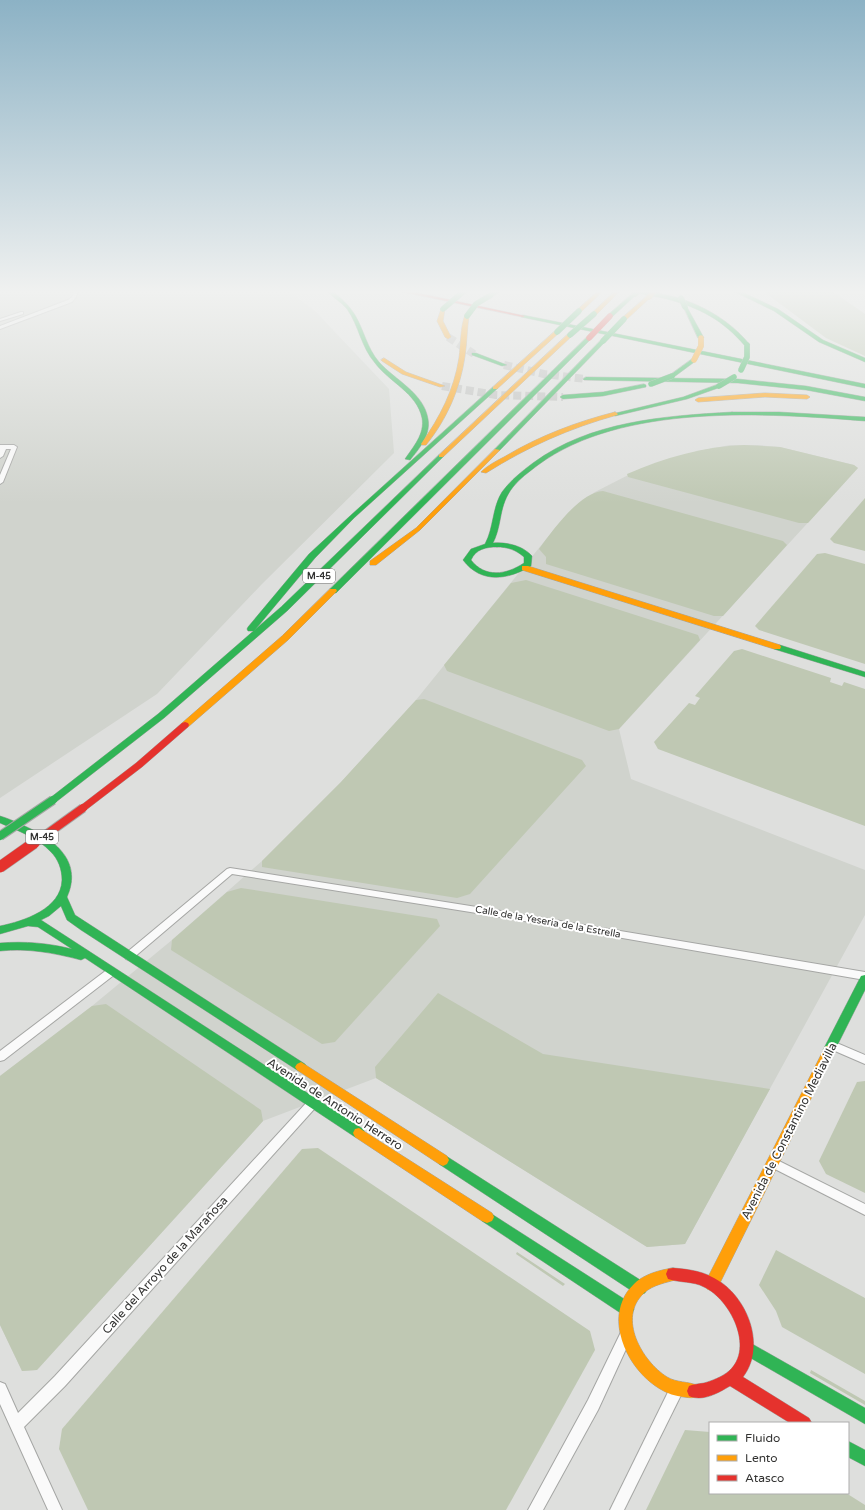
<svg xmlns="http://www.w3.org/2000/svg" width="865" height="1510" font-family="'Varela Round',sans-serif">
<rect width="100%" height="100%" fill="#dedfdd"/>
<g fill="#d0d3cd">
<path d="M 0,291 L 288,291 L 315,311 L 389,389 L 394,453 L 262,584 L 157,694 L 0,798 Z"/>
<path d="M 730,445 L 757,445 L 780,447 L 854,465 L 858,468 L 619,729 L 631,779 L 865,870 L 865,915 L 685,1244 L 647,1247 L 376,1078 L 263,1121 L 37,1370 L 22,1371 L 0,1325 L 0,1076 L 92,1006 L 172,940 L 262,861 L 341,782 L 416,700 L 556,527 L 573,509 L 595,492 L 642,468 L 698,451 Z"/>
</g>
<g fill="#bfc8b3">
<path d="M 763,291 L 832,291 L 865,314 L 865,356 L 826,338 Z"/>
<path d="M 744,445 L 780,447 L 854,465 L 858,468 L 808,523 L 799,523 L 628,477 L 627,474 C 664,458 704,446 744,445 Z"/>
<path d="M 603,491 L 783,541 L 787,545 L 723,616 L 714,616 L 546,564 L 546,557 L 539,549 C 552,531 580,492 603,491 Z"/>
<path d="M 865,498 L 865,551 L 834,543 L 830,539 Z"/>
<path d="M 825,553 L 865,564 L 865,664 L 759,630 L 755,626 L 817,554 Z"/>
<path d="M 526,580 L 698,635 L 700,640 L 619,729 L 609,731 L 447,671 L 444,665 L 511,583 Z"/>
<path d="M 742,649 L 831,678 L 830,682 L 842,686 L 844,682 L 865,689 L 865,826 L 658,749 L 654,742 L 689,703 L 695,705 L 700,698 L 695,696 L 734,651 Z"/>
<path d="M 424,699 L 582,760 L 586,766 L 470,894 L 457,898 L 262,867 L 262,861 L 341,782 L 416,700 Z"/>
<path d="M 241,888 L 437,919 L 440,926 L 335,1042 L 322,1044 L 171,950 L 172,940 L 227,892 Z"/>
<path d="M 438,993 L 543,1054 L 770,1089 L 685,1244 L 647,1247 L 376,1078 L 375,1067 Z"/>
<path d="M 106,1004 L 261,1110 L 263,1121 L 37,1370 L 22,1371 L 0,1325 L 0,1076 L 92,1006 Z"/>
<path d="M 865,1081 L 865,1193 L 826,1174 L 819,1161 L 857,1082 Z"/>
<path d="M 318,1148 L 590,1331 L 595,1350 L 506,1510 L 88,1510 L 59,1449 L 62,1429 L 302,1149 Z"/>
<path d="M 776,1250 L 865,1298 L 865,1374 L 782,1327 L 776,1311 L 759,1285 Z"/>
<path d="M 517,1252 L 565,1284 L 563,1286 L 516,1254 Z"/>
<path d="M 811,1370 L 865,1401 L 865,1405 L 810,1373 Z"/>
<path d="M 685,1430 L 710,1432 L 710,1493 L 846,1493 L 865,1505 L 865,1510 L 646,1510 Z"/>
</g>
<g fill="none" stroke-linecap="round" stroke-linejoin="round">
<g stroke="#bcbdbb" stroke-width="8" stroke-dasharray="8 4" stroke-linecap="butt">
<path d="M 448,337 L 474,354"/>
<path d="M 504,365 L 544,374 L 586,379"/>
<path d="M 442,386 L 496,395 L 563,397"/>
</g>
<defs>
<g id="street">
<path d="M 74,291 L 78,291 L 76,297 L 72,302 L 0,329 L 0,326 L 68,300 L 72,297 Z"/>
<path d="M 21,312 L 23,312 L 23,314 L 0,321 L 0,319 Z"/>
<path d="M 0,445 L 14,445 L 17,447 L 3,482 L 0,484 L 0,475 L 11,449 L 6,449 L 3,456 L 0,458 Z"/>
<path d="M 230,868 L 483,908 L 865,972 L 865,980 L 483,914 L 232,874 L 132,959 L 129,960 L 126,959 L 124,956 L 126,953 L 227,869 Z"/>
<path d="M 111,968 L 114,969 L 116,972 L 114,975 L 4,1060 L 0,1061 L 0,1051 L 108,969 Z"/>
<path d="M 832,1041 L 865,1055 L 865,1064 L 828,1048 L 827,1045 L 828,1042 Z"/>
<path d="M 312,1099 L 316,1101 L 317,1104 L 316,1107 L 65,1386 L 24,1427 L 62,1510 L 48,1510 L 0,1404 L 0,1382 L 5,1384 L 18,1413 L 55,1376 L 308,1101 Z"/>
<path d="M 773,1158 L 865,1204 L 865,1215 L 769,1166 L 767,1163 L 769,1160 Z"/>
<path d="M 626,1330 L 631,1332 L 632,1336 L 598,1410 L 543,1510 L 528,1510 L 588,1400 L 621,1332 Z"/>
<path d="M 677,1382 L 682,1384 L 684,1389 L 624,1510 L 610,1510 L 672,1384 Z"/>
</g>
<g id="fast">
<path d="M 326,291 L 332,291 C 341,298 349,305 355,315 C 364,330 367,348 379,362 C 395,380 424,393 428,419 C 431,435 419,449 410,460 L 405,459 C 413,447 425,434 422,418 C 417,393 389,382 375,363 C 361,347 359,326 347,309 C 341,302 333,297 326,291 Z"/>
<path d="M 494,291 L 501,291 L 493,296 L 489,296 L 489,294 Z"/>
<path d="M 634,291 C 676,291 723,311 750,345 L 745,346 C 723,320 700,308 667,299 C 656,296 644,296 634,291 Z"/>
<path d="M 733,291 L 740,291 L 778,309 L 823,340 L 865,358 L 865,362 L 819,342 L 774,311 Z"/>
<path d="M 633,293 L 637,294 L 612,317 L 608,317 L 608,315 Z"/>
<path d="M 683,306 L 687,307 L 704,338 L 703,339 L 698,338 Z"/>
<path d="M 523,315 L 865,384 L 865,388 L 521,317 L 521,316 Z"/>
<path d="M 587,337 L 592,338 L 336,593 L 330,593 L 330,589 Z"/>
<path d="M 601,340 L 606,341 L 499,451 L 495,451 L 495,449 Z"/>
<path d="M 472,353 L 476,353 L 507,365 L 502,366 L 472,355 Z"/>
<path d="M 692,359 L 697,360 L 674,377 L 670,377 L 670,375 Z"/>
<path d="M 586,377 L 738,379 L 806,386 L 865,397 L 865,401 L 806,390 L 738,383 L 584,380 L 583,379 Z"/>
<path d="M 644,384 L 646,385 L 646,387 L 603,396 L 563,399 L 560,397 L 563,395 L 603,392 Z"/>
<path d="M 719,384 L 721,385 L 721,387 L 687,399 L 615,416 L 612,414 L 683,397 Z"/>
<path d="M 493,387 L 498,388 L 354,518 L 315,558 L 254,631 L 248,631 L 247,629 L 248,627 L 309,554 L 350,516 Z"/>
<path d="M 732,412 L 779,412 L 865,417 L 865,421 C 766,413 622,403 538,465 C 529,472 520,478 513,487 C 498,506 503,523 493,543 C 506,542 522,545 532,556 L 531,566 C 508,580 481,584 463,560 L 471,549 L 485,544 C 494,527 492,508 502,492 C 511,480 521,472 533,463 C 590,421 664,416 732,412 ZM 497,547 C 508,547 516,550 524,557 L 524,563 C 506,575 485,578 471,560 C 476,549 486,547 497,547 Z"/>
<path d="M 439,455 L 444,456 L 287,611 L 164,718 L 56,802 L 50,802 L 48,800 L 50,798 L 158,714 L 281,607 Z"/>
<path d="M 774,645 L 780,645 L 865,672 L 865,677 L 774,649 L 773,647 Z"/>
<path d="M 0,816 C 7,818 14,821 20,824 C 51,837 84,859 67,897 L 75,915 L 305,1064 L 307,1067 L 305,1070 L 301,1072 L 297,1070 L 81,930 L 67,920 L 61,906 L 49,916 L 41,920 L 363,1129 L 365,1133 L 363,1137 L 359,1138 L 355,1137 L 85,958 L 81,960 C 54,953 28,948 0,951 L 0,943 C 25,941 48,943 72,949 L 38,927 L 28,926 L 0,934 L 0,926 C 24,921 61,909 62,880 C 62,869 58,859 51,852 C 37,837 18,831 0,823 Z"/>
<path d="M 865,975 L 865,990 L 835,1050 L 833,1053 L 829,1055 L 825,1053 L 823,1050 L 861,976 Z"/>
<path d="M 443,1154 L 645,1283 L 647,1288 L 645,1293 L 640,1295 L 635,1293 L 439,1164 L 437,1160 L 439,1156 Z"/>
<path d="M 487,1211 L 632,1304 L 634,1309 L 632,1314 L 627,1316 L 622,1314 L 482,1221 L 480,1217 L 482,1213 Z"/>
<path d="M 747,1341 L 865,1408 L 865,1424 L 742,1353 L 740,1348 L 742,1343 Z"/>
<path d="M 848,1441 L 865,1450 L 865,1466 L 848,1457 Z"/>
</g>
<g id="slow">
<path d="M 598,291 L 603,291 L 581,312 L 577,312 L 577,310 Z"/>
<path d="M 615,291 L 620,291 L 596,315 L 592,315 L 592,313 Z"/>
<path d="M 647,296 L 651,297 L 626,320 L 622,320 L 622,318 Z"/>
<path d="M 443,308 L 445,309 L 443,321 L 451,337 L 448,339 L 445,337 L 437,321 L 441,309 Z"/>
<path d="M 465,315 L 469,316 C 467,329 467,343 465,356 C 460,389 447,419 426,445 L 422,445 L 421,444 C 440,417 454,390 459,358 C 461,344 460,328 465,315 Z"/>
<path d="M 555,331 L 560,332 L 497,389 L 493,389 L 493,387 Z"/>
<path d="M 568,334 L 573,335 L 443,457 L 439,457 L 439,455 Z"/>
<path d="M 384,358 L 406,372 L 445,386 L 440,387 L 402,374 L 382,361 L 381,360 Z"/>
<path d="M 765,393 L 807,395 L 810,397 L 807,399 L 765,397 L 698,402 L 695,400 L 698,398 Z"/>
<path d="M 615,412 L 618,414 L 617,415 C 570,428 527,447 486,473 L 481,472 C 487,466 496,461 504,457 C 539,436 576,422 615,412 Z"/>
<path d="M 495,449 L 500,450 L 420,530 L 376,565 L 370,565 L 370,561 L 416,528 Z"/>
<path d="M 522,566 L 528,566 L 780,645 L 781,647 L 780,649 L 774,649 L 522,570 Z"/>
<path d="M 330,589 L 336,589 L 337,591 L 288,640 L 188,727 L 182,727 L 181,725 L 182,723 L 282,636 Z"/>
<path d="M 829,1045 L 833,1047 L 835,1050 L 717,1289 L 712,1291 L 707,1289 L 705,1284 L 707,1279 L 825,1047 Z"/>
<path d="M 301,1062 L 447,1156 L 449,1160 L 447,1164 L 443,1166 L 439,1164 L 297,1070 L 295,1067 L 297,1064 Z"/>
<path d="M 359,1128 L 492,1213 L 494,1217 L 492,1221 L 487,1223 L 482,1221 L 355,1137 L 353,1133 L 355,1129 Z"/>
<path d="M 673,1268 L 678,1269 L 680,1274 L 678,1279 C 666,1283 654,1284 644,1293 C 617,1318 642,1361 667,1377 C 677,1383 688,1381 699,1386 L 701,1391 L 699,1396 C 694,1398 690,1398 684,1397 C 638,1393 595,1321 634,1284 C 644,1274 660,1270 673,1268 Z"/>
</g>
<g id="jam">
<path d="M 398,291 L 409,291 L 525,316 L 523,317 Z"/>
<path d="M 185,722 L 188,723 L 189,725 L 188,727 L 142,767 L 86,810 L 80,810 L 78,808 L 80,806 L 136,763 L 182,723 Z"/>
<path d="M 673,1268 C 687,1269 702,1271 714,1278 C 747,1295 767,1346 743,1377 L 809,1418 L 812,1423 L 790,1423 L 730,1386 C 718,1393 703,1402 689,1396 L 687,1391 L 689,1386 C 694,1384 698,1384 704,1383 C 711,1381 722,1377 729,1371 C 755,1348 730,1299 704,1287 C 693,1281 680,1283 668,1279 L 666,1274 L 668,1269 Z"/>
</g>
</defs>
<use href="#street" stroke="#a5a6a4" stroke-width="2"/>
<use href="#fast" stroke="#a5a6a4" stroke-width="1"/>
<use href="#slow" stroke="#a5a6a4" stroke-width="1"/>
<use href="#jam" stroke="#a5a6a4" stroke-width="1"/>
<use href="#street" fill="#fafafa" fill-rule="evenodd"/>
<use href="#fast" fill="#30b455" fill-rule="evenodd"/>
<use href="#slow" fill="#ff9f0a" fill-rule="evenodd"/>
<use href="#jam" fill="#e5322d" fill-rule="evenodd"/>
<defs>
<g id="fast-bridge-far1">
<path d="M 635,294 L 638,291"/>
<path d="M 681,298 L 685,307"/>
<path d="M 443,309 L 464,291"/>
<path d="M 467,316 L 476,304 L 491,295"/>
<path d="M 557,332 L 579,311"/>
<path d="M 570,335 L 594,314"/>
<path d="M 603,341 L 624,319"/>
<path d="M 741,370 L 747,357 L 747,345"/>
<path d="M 651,384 L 672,376"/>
<path d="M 719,386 L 734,377"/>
</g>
<path id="fast-bridge" d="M 0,836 L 53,800"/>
<g id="slow-bridge">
<path d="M 649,297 L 654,291"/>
<path d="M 694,360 L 701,346 L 701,338"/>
</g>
<path id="jam-bridge-far2" d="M 589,338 L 610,316"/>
<path id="jam-bridge-far1" d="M 33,844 L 83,808"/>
<path id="jam-bridge" d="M 0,867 L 34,843"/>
</defs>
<use href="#fast-bridge-far1" stroke="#a5a6a4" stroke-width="6" stroke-linecap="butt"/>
<use href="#fast-bridge" stroke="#a5a6a4" stroke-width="10" stroke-linecap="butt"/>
<use href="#slow-bridge" stroke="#a5a6a4" stroke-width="6" stroke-linecap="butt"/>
<use href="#jam-bridge-far2" stroke="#a5a6a4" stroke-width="6" stroke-linecap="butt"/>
<use href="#jam-bridge-far1" stroke="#a5a6a4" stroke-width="10" stroke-linecap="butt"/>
<use href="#jam-bridge" stroke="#a5a6a4" stroke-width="12" stroke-linecap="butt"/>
<use href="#fast-bridge-far1" stroke="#30b455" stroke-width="5.5"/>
<use href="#fast-bridge" stroke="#30b455" stroke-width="8"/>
<use href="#slow-bridge" stroke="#ff9f0a" stroke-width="5.5"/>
<use href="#jam-bridge-far2" stroke="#e5322d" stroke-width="5.5"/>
<use href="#jam-bridge-far1" stroke="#e5322d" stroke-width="8"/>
<use href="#jam-bridge" stroke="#e5322d" stroke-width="11"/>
</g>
<linearGradient id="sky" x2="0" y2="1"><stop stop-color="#8cb2c5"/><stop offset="0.58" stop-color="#f0f1f0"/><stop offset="1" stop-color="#f0f1f0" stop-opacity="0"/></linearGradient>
<rect width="865" height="503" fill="url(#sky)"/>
<g text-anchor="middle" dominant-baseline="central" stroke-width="4" stroke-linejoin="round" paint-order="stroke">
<g fill="#fff" stroke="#707070" stroke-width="1">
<rect x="303" y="569" width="32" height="14" rx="3"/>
<rect x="26" y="830" width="32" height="14" rx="3"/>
</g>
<g font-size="9" font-weight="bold" fill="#333332">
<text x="319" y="576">M-45</text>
<text x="42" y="837">M-45</text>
</g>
<g font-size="10" fill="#333332" stroke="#fff">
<text transform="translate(548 922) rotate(10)">Calle de la Yeseria de la Estrella</text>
</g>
<g font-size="12" fill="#333332" stroke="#fff">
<text transform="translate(335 1104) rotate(33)">Avenida de Antonio Herrero</text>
<text transform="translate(789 1131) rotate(-63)">Avenida de Constantino Mediavilla</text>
<text transform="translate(165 1265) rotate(-48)">Calle del Arroyo de la Marañosa</text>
</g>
</g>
<rect x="709" y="1422" width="140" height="72" fill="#ffffff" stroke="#adadad"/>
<rect x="717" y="1435" width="20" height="6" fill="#30b455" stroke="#adadad"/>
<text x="745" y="1442" font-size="12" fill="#333332">Fluido</text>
<rect x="717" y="1455" width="20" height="6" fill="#ff9f0a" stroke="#adadad"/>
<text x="745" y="1462" font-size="12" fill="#333332">Lento</text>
<rect x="717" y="1475" width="20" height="6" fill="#e5322d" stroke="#adadad"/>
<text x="745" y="1482" font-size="12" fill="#333332">Atasco</text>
</svg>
